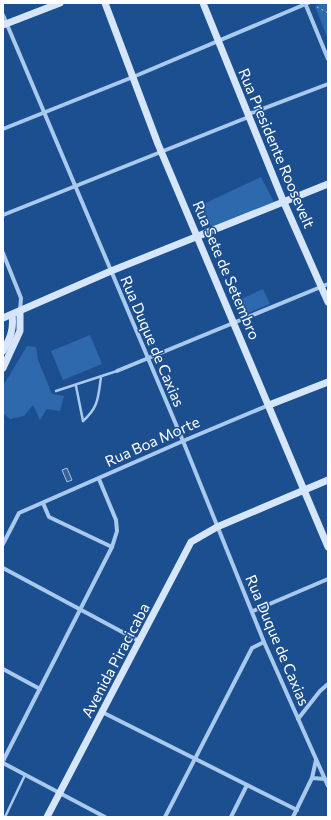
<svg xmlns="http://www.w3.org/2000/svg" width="331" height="820" font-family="Commissioner,sans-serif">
<rect width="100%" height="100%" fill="#1b4f8f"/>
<g fill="#2e69ad">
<path d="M 323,3 L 328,3 L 328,40 L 315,6 Z"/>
<path d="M 261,177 L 274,202 L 213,227 L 206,220 L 199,221 L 195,208 Z"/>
<path d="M 263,289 L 270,304 L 241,316 L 235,302 Z"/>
<path d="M 90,335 L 102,364 L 63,380 L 51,351 Z"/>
<path d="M 27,346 L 36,347 L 38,360 L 52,394 L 64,396 L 60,411 L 47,409 L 40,420 L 33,405 L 24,416 L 10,419 L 3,413 L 3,386 Z"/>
</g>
<path fill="#3c6290" stroke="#9cc4f0" d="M 67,468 L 72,480 L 67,482 L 62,470 Z"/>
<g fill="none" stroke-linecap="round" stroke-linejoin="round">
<path stroke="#a9c9ee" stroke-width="1" stroke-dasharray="2 3" stroke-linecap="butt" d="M 317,7 L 328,13"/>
<g stroke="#a9c9ee" stroke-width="2.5">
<path d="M 76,386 L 83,421"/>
<path d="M 56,391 L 117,371"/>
<path d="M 83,421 C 99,407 98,397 101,377"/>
<path d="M 5,817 L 25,775"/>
</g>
<g stroke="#a9c9ee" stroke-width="4">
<path d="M 305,3 L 328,59"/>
<path d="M 3,15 L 183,441 L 264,642 L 328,786"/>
<path d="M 3,129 L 133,77 L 308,3"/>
<path d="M 3,215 L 246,118 L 249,114 L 328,84"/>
<path d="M 3,253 L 21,298 L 20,311"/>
<path d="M 117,371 L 328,284"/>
<path d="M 43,503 L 49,517 L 112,547"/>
<path d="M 3,544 L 19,513 L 183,441 L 269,405"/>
<path d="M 3,568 L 139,641"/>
<path d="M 253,611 L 328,579"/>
<path d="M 3,669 L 40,689"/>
<path d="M 102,712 L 297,810"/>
<path d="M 298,719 L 320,691 L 328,684"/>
<path d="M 3,761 L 112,547 L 117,531 L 116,520 L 99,479"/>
<path d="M 3,763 L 105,817"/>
<path d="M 312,778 L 325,779"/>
<path d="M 165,817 L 252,648 L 264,642"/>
<path d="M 231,817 L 247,785"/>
<path d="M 293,817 L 312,778 L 316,760"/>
</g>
<g stroke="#d6e6fa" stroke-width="7">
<path d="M 105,3 L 158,144 L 328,547"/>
<path d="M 203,3 L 282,198 L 328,302"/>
<path d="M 3,25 L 60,3"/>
<path d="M 3,318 L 111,271 L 328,184"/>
<path d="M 3,351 C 10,339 14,329 12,315"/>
<path d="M 3,368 L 20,331 L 20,311"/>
<path d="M 269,405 L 328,382"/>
<path d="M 47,817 L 191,542 L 217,527 L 328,480"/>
</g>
</g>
<g text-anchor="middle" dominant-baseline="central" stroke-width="3" stroke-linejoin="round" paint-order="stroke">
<g font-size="15" fill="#fff" stroke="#1b4f8f">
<text transform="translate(277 148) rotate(67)">Rua Presidente Roosevelt</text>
<text transform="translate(227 270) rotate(67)">Rua Sete de Setembro</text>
<text transform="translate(153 341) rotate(67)">Rua Duque de Caxias</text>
<text transform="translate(152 441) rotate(-24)">Rua Boa Morte</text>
<text transform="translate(278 640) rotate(67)">Rua Duque de Caxias</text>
<text transform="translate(115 660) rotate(-62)">Avenida Piracicaba</text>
</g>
</g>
<rect width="331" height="820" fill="none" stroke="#ffffff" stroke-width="8"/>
</svg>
